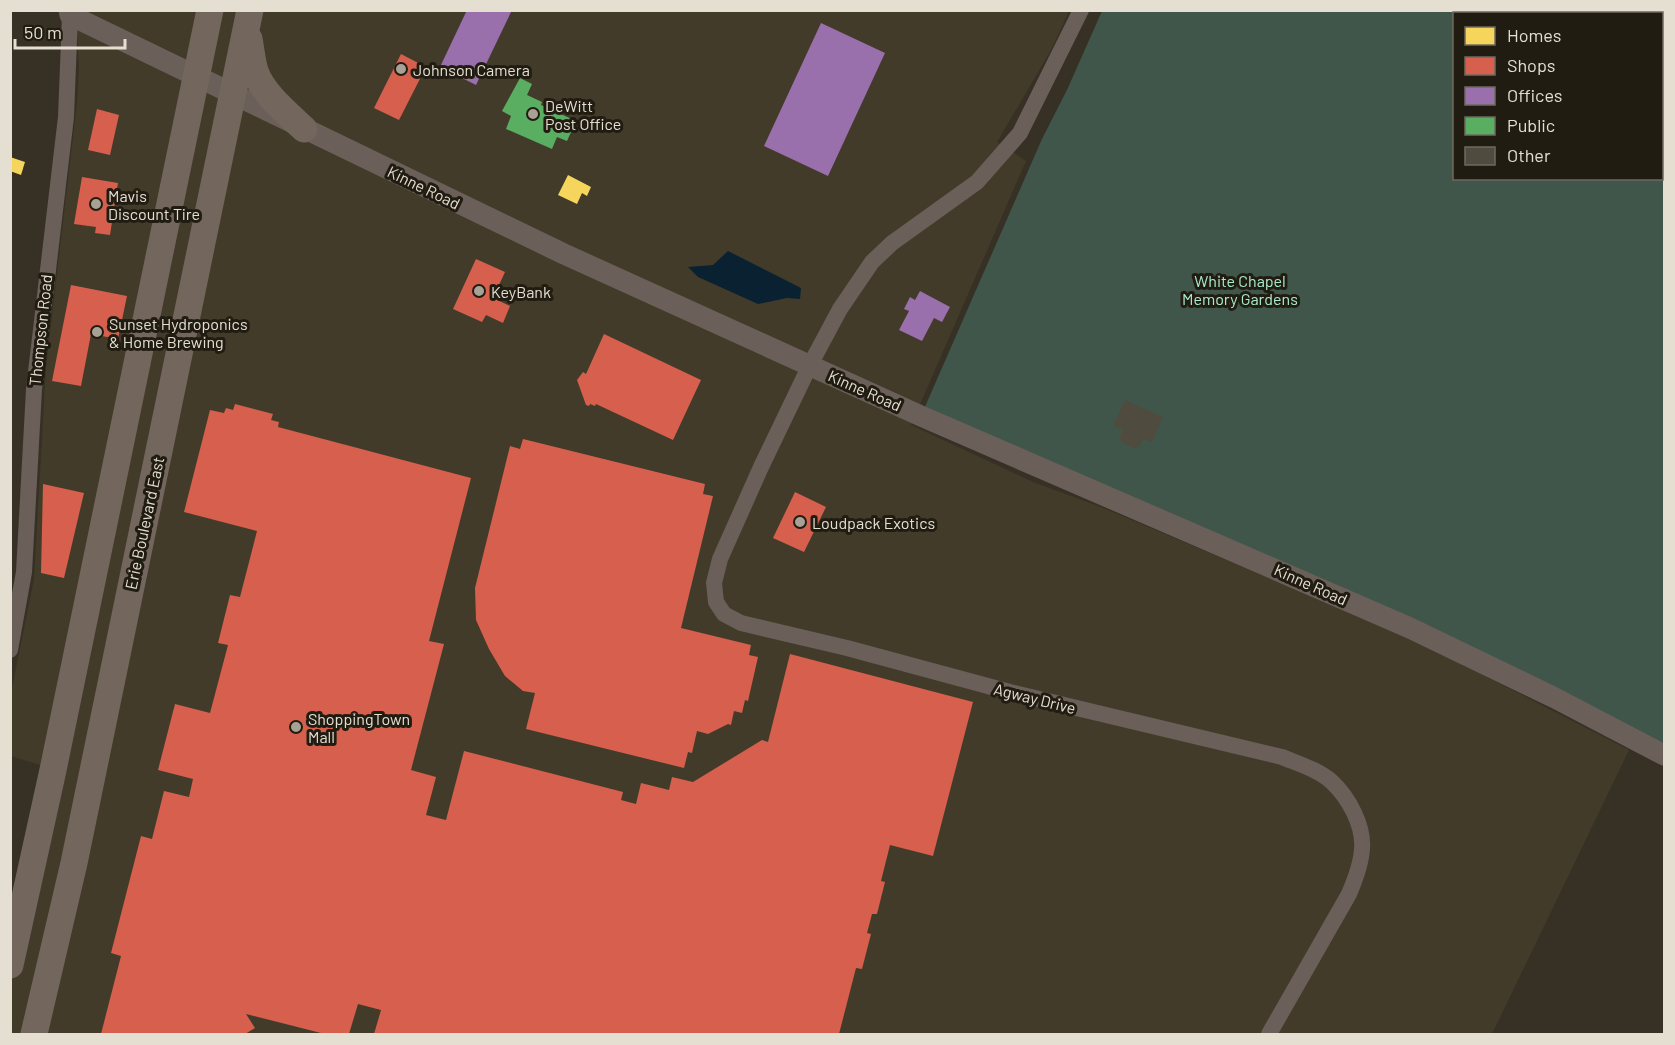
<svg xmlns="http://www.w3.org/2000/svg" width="1675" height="1045" font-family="Barlow,sans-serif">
<rect width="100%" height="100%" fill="#373125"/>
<path fill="#423b2a" d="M 76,10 L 1069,11 L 1051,50 L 997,142 L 1026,161 L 911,425 L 1033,482 L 1101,507 L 1409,637 L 1629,750 L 1492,1034 L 11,1034 L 11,965 L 53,769 L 11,756 L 11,693 L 34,579 L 46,367 L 77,103 L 79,68 Z"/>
<path fill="#41564a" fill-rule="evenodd" d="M 1102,11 L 1664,11 L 1664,755 L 921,416 L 1042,139 L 1067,90 ZM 1454,14 L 1662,14 L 1662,178 L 1454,178 Z"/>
<path fill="#0a2132" d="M 728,251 L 801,288 L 800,299 L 787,298 L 758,304 L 698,277 L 688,267 L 713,265 Z"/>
<g fill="#f6d55c">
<path d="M 10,157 L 25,162 L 21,175 L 10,171 Z"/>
<path d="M 568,175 L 591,187 L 587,196 L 582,193 L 577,204 L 558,195 Z"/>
</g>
<g fill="#d6604d">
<path d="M 401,54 L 426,67 L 399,120 L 374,108 Z"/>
<path d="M 97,109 L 119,115 L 110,155 L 88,150 Z"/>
<path d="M 82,177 L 118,183 L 110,235 L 95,233 L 96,227 L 74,224 Z"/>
<path d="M 476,259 L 505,272 L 493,298 L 510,306 L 503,323 L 486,315 L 482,322 L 453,309 Z"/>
<path d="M 71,285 L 127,296 L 118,339 L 91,334 L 81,386 L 52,381 Z"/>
<path d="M 604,334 L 701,380 L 673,440 L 596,404 L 595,406 L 590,404 L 589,406 L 586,405 L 577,380 L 583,372 L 586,374 Z"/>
<path d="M 235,404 L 273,414 L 271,420 L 279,422 L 278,427 L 471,478 L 429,641 L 444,644 L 411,770 L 436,777 L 426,815 L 446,820 L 464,751 L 623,792 L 621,800 L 636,804 L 641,783 L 669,790 L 672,777 L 693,782 L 762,740 L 768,742 L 790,654 L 973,702 L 933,856 L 890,845 L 881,881 L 885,882 L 877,914 L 872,914 L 867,933 L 871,934 L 862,969 L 856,968 L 839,1034 L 374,1034 L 381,1010 L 358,1004 L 349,1034 L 325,1034 L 246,1014 L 255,1028 L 245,1034 L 101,1034 L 121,956 L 111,953 L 141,836 L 152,839 L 164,791 L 189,797 L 193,779 L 158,770 L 175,704 L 210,713 L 228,645 L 218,643 L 230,595 L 240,597 L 257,531 L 184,512 L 210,410 L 224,413 L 226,408 L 233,410 Z"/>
<path d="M 523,439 L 705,484 L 703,494 L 713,496 L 681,628 L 751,645 L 749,655 L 758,657 L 748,701 L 745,700 L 742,713 L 734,711 L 731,725 L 728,724 L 708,734 L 697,731 L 692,753 L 688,752 L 684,768 L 526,729 L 535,693 L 523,691 L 505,676 L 489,649 L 476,620 L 475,588 L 510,446 L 520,449 Z"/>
<path d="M 43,484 L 84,493 L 64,578 L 41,573 Z"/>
<path d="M 795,492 L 826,507 L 804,552 L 773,538 Z"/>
</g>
<g fill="#9970ab">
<path d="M 467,10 L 512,10 L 476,85 L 440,67 Z"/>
<path d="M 821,23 L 885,53 L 828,176 L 764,146 Z"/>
<path d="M 920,291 L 950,307 L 942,322 L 934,318 L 922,341 L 899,330 L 909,311 L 904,309 L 910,297 L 915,300 Z"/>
</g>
<path fill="#5aae61" d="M 520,78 L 532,84 L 527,95 L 542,102 L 541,105 L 576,121 L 567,141 L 557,137 L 552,149 L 506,129 L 511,116 L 502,111 Z"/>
<path fill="#504b3f" d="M 1125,400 L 1163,417 L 1152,442 L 1143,439 L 1139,447 L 1136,446 L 1135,449 L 1121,442 L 1122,440 L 1119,439 L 1123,430 L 1113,426 Z"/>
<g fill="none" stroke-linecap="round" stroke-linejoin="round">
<g stroke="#6a5f59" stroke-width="16">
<path d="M 1081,10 L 1020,133 L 977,182 L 892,243 L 872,262 L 840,309 L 810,365 L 761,467 L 720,559 L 714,583 L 716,602 L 724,614 L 741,623 L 847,648 L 1010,692 L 1282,757 C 1299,764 1319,770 1332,782 C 1349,798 1364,826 1362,849 C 1361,865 1355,880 1349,894 L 1269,1034"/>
<path d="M 10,650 L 24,572 L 34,389 L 66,117 L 70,15"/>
</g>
<path stroke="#6a5f59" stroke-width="21" d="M 69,10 L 70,15 L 564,254 L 921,416 L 1410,628 L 1555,698 L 1664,755"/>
<g stroke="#73665c" stroke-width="27">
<path d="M 249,39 C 251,49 252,61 255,71 C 262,93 288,114 304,129"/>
<path d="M 10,965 L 53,770 L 210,10"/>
<path d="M 34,1034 L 74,863 L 250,10"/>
</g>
</g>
<g fill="#a8a295" stroke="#211c12" stroke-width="2">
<circle cx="401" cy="69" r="6"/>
<circle cx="533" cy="114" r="6"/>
<circle cx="96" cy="204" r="6"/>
<circle cx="479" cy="291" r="6"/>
<circle cx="97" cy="332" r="6"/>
<circle cx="800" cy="522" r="6"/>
<circle cx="296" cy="727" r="6"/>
</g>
<g text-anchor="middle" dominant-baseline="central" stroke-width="6" stroke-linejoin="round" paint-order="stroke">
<g font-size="16" fill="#e5dfd2" stroke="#211c12" text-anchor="start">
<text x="413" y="69">Johnson Camera</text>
<text x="545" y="105">DeWitt<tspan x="545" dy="18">Post Office</tspan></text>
<text x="108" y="195">Mavis<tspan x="108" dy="18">Discount Tire</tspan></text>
<text x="491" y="291">KeyBank</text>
<text x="109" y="323">Sunset Hydroponics<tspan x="109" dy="18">&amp; Home Brewing</tspan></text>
<text x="812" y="522">Loudpack Exotics</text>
<text x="308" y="718">ShoppingTown<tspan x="308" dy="18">Mall</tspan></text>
</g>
<g font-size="16" fill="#e5dfd2" stroke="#211c12">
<text transform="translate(424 187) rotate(26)">Kinne Road</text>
<text transform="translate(40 330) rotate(-84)">Thompson Road</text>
<text transform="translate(865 390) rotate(24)">Kinne Road</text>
<text transform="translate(144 523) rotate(-78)">Erie Boulevard East</text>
<text transform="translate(1311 584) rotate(24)">Kinne Road</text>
<text transform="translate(1035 698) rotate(14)">Agway Drive</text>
</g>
<g font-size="16" fill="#aaedce" stroke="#211c12">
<text x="1240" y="280">White Chapel<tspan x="1240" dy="18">Memory Gardens</tspan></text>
</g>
</g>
<rect width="1675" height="1045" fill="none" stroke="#e5dfd2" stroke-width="24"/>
<rect x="1453" y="12" width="210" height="168" fill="#211c12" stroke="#6f6a5f" stroke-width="1.5"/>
<rect x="1465" y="27" width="30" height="18" fill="#f6d55c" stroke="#6f6a5f" stroke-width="1.5"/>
<text x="1507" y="42" font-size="18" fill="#e5dfd2">Homes</text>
<rect x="1465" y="57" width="30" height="18" fill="#d6604d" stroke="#6f6a5f" stroke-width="1.5"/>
<text x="1507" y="72" font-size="18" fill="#e5dfd2">Shops</text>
<rect x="1465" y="87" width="30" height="18" fill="#9970ab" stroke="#6f6a5f" stroke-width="1.5"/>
<text x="1507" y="102" font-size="18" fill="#e5dfd2">Offices</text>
<rect x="1465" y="117" width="30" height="18" fill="#5aae61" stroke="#6f6a5f" stroke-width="1.5"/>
<text x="1507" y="132" font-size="18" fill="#e5dfd2">Public</text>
<rect x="1465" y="147" width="30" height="18" fill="#504b3f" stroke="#6f6a5f" stroke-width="1.5"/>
<text x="1507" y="162" font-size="18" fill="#e5dfd2">Other</text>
<path d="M15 39v9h110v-9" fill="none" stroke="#e5dfd2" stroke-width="3"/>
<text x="24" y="39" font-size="18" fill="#e5dfd2" stroke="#211c12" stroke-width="4.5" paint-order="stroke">50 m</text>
</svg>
